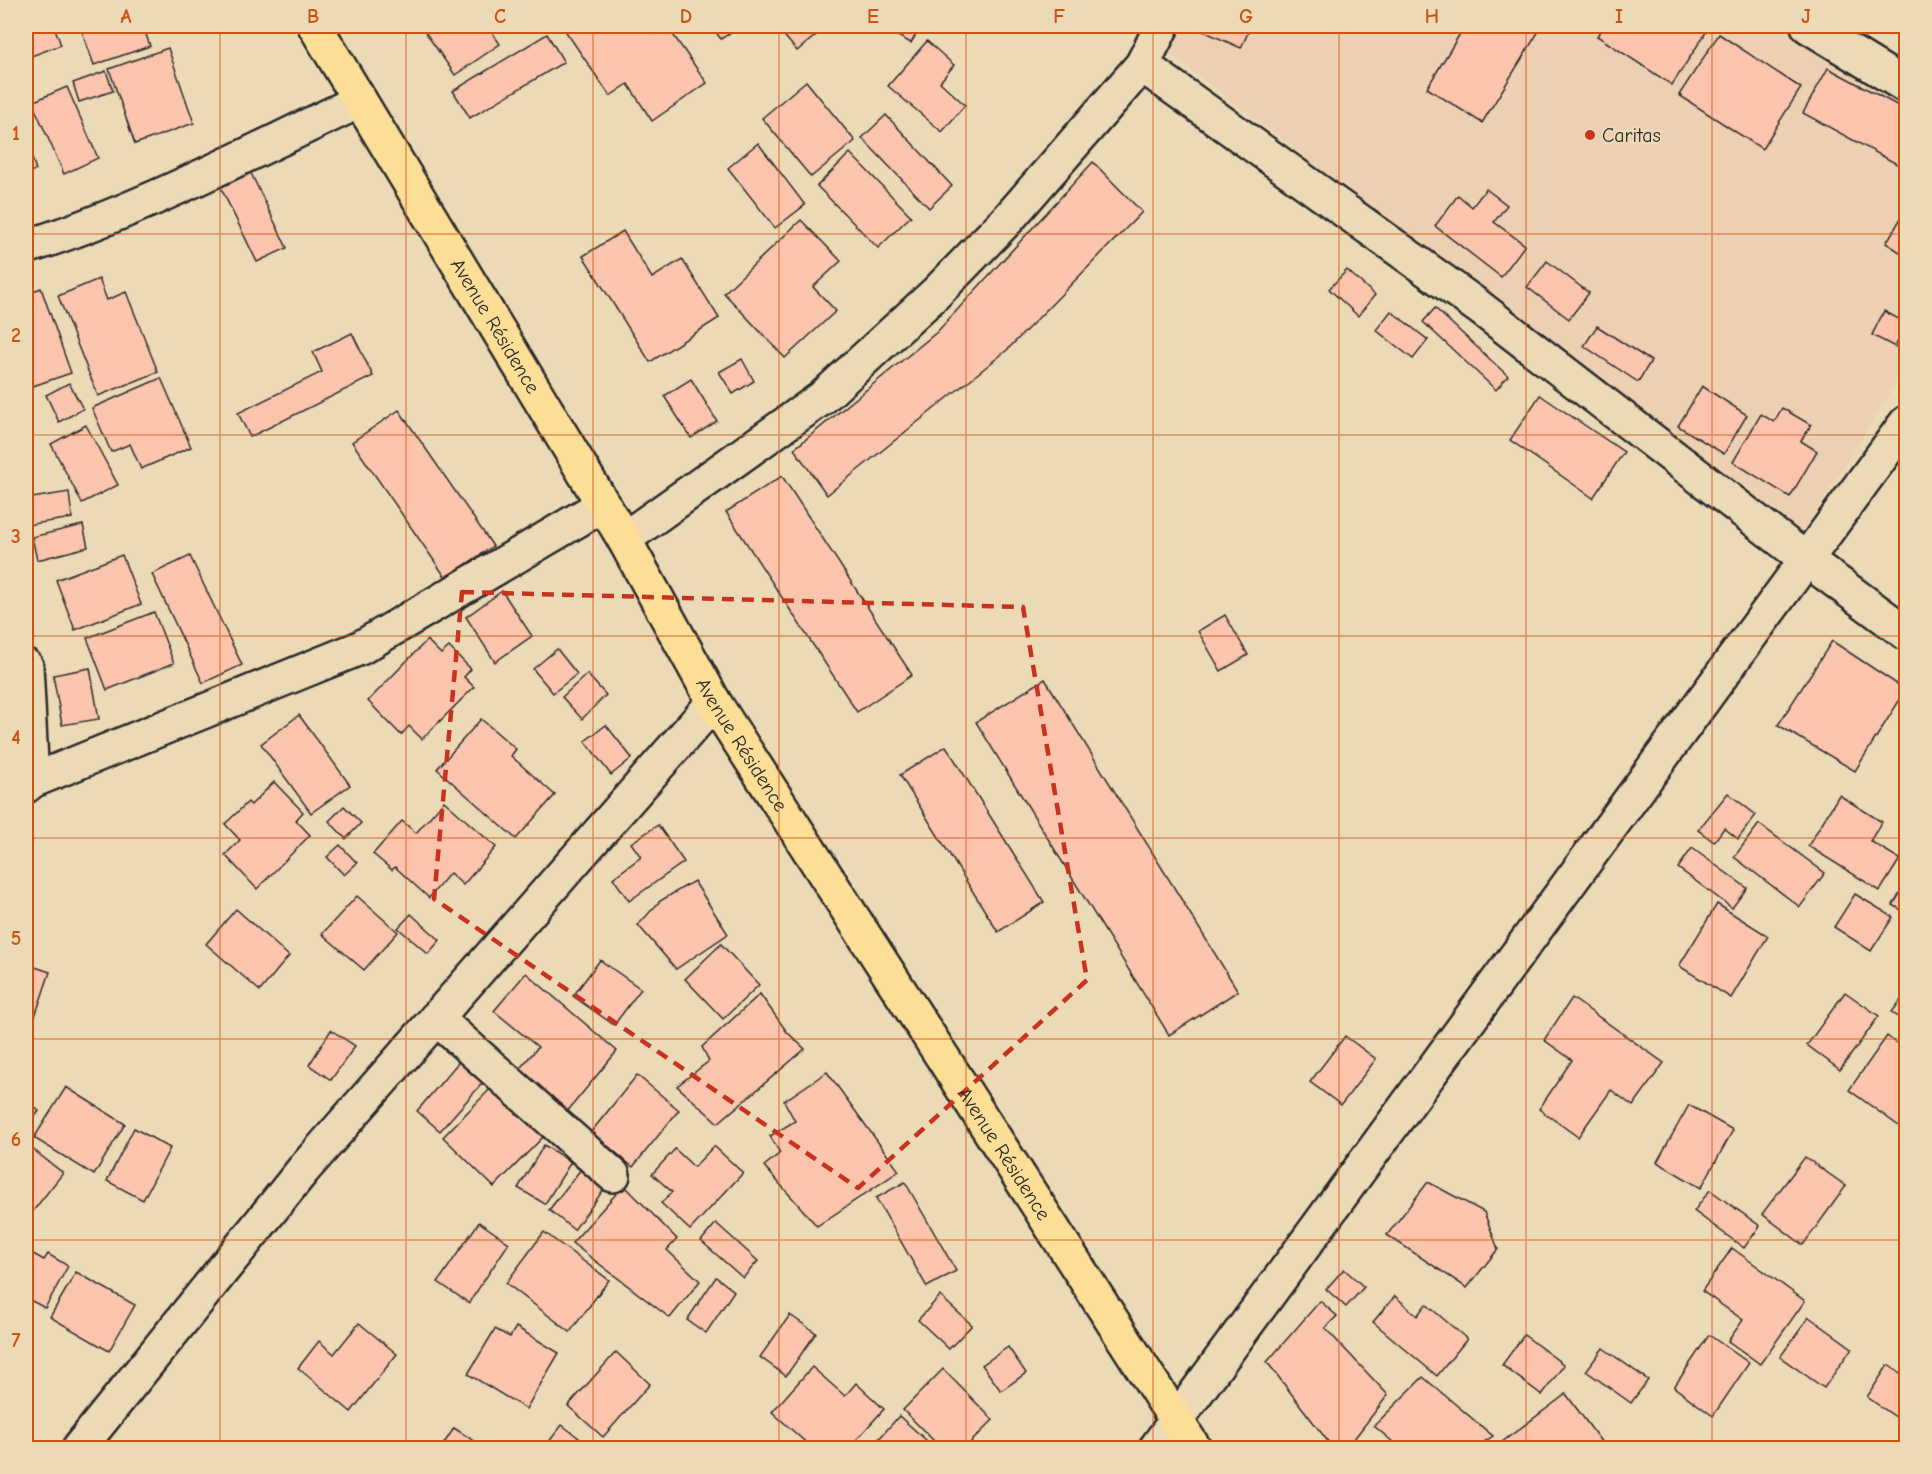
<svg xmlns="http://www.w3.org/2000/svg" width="1932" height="1474" font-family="'Comic Neue',sans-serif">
<rect width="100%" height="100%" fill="#ecdab7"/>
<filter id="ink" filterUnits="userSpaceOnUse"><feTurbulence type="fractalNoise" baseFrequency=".0167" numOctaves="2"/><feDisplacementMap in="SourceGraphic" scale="12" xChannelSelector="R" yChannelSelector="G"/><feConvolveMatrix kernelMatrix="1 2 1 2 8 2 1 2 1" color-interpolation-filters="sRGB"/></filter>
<g filter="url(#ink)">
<path fill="#ecd0b1" d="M 1178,26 L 1783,26 L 1906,102 L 1906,367 L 1803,532 L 1165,51 Z"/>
<g fill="#fbc4ad" stroke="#2b2b2b" stroke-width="1.5">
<path d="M 26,26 L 54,26 L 61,45 L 26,58 Z"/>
<path d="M 80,26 L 143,26 L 150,46 L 94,65 Z"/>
<path d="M 421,26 L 488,26 L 500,44 L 455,75 Z"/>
<path d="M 562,26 L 648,26 L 654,34 L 667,26 L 707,83 L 652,121 L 628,84 L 610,96 Z"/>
<path d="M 711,26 L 740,26 L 721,39 Z"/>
<path d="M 776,26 L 827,26 L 797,51 Z"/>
<path d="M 879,26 L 921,26 L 911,43 Z"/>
<path d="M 1197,26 L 1251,26 L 1241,48 L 1196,28 Z"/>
<path d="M 1450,26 L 1542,26 L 1482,123 L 1427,88 L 1461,32 Z"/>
<path d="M 1603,26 L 1710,26 L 1672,85 L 1597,36 Z"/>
<path d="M 547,34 L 564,62 L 470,118 L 453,91 Z"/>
<path d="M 1719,34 L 1801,88 L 1762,149 L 1679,95 Z"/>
<path d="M 927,41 L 954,65 L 940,82 L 965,105 L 942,132 L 888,86 Z"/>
<path d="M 168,48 L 194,123 L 135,144 L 109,69 Z"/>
<path d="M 1828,68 L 1906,110 L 1906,169 L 1803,113 Z"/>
<path d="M 106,71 L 113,91 L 79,102 L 73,83 Z"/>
<path d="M 806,81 L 855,141 L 811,177 L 762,118 Z"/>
<path d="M 67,87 L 98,158 L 64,174 L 32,102 Z"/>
<path d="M 886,115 L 952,186 L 929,208 L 862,138 Z"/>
<path d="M 26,140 L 36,170 L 26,173 Z"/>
<path d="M 758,143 L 805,205 L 775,228 L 728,168 Z"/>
<path d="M 850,153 L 911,216 L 878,248 L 817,186 Z"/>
<path d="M 1093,162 L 1142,212 L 1007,350 L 827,495 L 794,449 L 937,332 Z"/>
<path d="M 249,169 L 287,248 L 257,262 L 219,184 Z"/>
<path d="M 1486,189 L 1507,205 L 1494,222 L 1525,245 L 1501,277 L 1435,226 L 1458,195 L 1472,207 Z"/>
<path d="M 1906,210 L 1906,256 L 1886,243 Z"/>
<path d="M 801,220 L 841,261 L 813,287 L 836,311 L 785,358 L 724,293 Z"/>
<path d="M 623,231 L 652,278 L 682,259 L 719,318 L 650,362 L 583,256 Z"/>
<path d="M 1547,261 L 1589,293 L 1569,319 L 1527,287 Z"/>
<path d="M 1347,270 L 1375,295 L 1358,316 L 1329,289 Z"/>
<path d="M 99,279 L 107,300 L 126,292 L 158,372 L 98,396 L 58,296 Z"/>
<path d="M 41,288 L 71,373 L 33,386 L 26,368 L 26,294 Z"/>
<path d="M 1435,308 L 1508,376 L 1496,390 L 1423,322 Z"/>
<path d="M 1391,311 L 1428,340 L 1413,359 L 1376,330 Z"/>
<path d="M 1884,311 L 1906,323 L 1895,347 L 1872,335 Z"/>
<path d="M 1597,326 L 1651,361 L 1638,382 L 1584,346 Z"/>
<path d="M 352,333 L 373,376 L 250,437 L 238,413 L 322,372 L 313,352 Z"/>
<path d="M 742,359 L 754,381 L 733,394 L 719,372 Z"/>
<path d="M 161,378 L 191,447 L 141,469 L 130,444 L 111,452 L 92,408 Z"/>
<path d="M 691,379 L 717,421 L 691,438 L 664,396 Z"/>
<path d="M 69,383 L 83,409 L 59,422 L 46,395 Z"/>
<path d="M 1702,386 L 1747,415 L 1724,454 L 1678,426 Z"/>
<path d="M 1540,395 L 1624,452 L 1593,498 L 1510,440 Z"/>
<path d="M 1782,408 L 1811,425 L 1801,441 L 1817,451 L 1790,497 L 1733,462 L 1761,414 L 1774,422 Z"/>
<path d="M 399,410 L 493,546 L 446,578 L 352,442 Z"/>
<path d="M 86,425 L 118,485 L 82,503 L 51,444 Z"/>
<path d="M 782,476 L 912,675 L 857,712 L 726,512 Z"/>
<path d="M 69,492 L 72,518 L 27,525 L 26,499 Z"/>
<path d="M 83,525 L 88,547 L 37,560 L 32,537 Z"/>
<path d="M 122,555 L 141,604 L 75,630 L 56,580 Z"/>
<path d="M 190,556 L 242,665 L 203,683 L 152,574 Z"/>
<path d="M 502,591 L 532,636 L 495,662 L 466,617 Z"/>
<path d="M 154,612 L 174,663 L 107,690 L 87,638 Z"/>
<path d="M 1225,615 L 1248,655 L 1221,671 L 1198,631 Z"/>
<path d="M 427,640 L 441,654 L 449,647 L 471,669 L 464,677 L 474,687 L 422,739 L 409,726 L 401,735 L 368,701 Z"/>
<path d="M 1832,641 L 1906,690 L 1855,771 L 1778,725 Z"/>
<path d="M 557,649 L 577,674 L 553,693 L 533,669 Z"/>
<path d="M 90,668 L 99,719 L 62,725 L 53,675 Z"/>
<path d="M 587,674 L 606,695 L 582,719 L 562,697 Z"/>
<path d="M 1045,679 L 1238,991 L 1169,1035 L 976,722 Z"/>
<path d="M 299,715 L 350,785 L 311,813 L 261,744 Z"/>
<path d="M 481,719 L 516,749 L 511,756 L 555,795 L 516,839 L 437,769 Z"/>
<path d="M 606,725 L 632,758 L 611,775 L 585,741 Z"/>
<path d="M 946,746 L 1044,902 L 998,932 L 900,775 Z"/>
<path d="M 274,782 L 303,812 L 296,820 L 310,835 L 257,889 L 225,855 L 240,840 L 225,824 L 248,802 L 251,805 Z"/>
<path d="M 1728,793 L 1756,815 L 1738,839 L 1724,828 L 1714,842 L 1698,830 Z"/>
<path d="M 1839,795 L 1882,822 L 1870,841 L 1900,859 L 1880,891 L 1808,846 Z"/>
<path d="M 444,801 L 496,847 L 463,885 L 450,873 L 429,898 L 395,867 L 392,870 L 373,854 L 402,821 L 416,833 Z"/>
<path d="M 344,806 L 361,823 L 346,839 L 329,821 Z"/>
<path d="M 1759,824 L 1825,873 L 1800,907 L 1734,857 Z"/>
<path d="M 658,825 L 684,862 L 629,901 L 613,878 L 641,857 L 631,843 Z"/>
<path d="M 340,845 L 357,863 L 344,875 L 327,857 Z"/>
<path d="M 1692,848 L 1747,888 L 1732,908 L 1678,868 Z"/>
<path d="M 694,881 L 728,934 L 676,969 L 638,925 L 660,901 Z"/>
<path d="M 1906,883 L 1906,913 L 1893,905 Z"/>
<path d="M 1855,894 L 1893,917 L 1871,951 L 1834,927 Z"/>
<path d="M 357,896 L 398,932 L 364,970 L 322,934 Z"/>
<path d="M 1717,904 L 1768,936 L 1731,998 L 1679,966 Z"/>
<path d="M 236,909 L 289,956 L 260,991 L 206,944 Z"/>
<path d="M 411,914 L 440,940 L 428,954 L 398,928 Z"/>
<path d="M 721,944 L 759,985 L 723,1019 L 685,979 Z"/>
<path d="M 600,960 L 641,989 L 614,1025 L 573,996 Z"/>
<path d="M 26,964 L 50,972 L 26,1043 Z"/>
<path d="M 526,973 L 617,1051 L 566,1113 L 517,1072 L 538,1047 L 494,1011 Z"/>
<path d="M 1845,992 L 1879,1016 L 1840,1070 L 1807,1045 Z"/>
<path d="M 1906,993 L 1906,1023 L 1892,1012 Z"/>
<path d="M 760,994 L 787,1032 L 805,1049 L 718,1123 L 677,1086 L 709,1061 L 702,1047 Z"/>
<path d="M 1572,998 L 1664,1063 L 1633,1106 L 1611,1090 L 1578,1137 L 1539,1109 L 1572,1060 L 1544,1040 Z"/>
<path d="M 331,1030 L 355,1046 L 331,1080 L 309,1065 Z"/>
<path d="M 1345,1036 L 1376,1059 L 1341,1105 L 1310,1082 Z"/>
<path d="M 1887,1036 L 1906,1050 L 1906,1131 L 1849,1090 Z"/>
<path d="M 462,1058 L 486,1079 L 440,1131 L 417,1111 Z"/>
<path d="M 827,1072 L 899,1171 L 817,1226 L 764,1166 L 780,1153 L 770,1136 L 795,1121 L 784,1101 Z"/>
<path d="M 637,1075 L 679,1110 L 633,1167 L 591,1132 Z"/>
<path d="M 496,1083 L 547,1133 L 494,1187 L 443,1137 Z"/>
<path d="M 66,1087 L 125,1124 L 94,1175 L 34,1138 Z"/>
<path d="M 26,1100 L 39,1111 L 26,1129 Z"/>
<path d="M 1689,1105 L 1733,1130 L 1701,1188 L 1657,1162 Z"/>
<path d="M 134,1128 L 170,1148 L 143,1200 L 107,1181 Z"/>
<path d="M 26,1144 L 63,1173 L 26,1220 Z"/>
<path d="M 544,1145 L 571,1162 L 545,1204 L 518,1188 Z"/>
<path d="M 714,1146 L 743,1173 L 690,1230 L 661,1203 L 672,1192 L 652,1174 L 675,1149 L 694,1167 Z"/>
<path d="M 1805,1157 L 1846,1186 L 1803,1245 L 1762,1214 Z"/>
<path d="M 581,1169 L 605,1188 L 574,1230 L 549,1210 Z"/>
<path d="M 905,1182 L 956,1271 L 927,1287 L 876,1198 Z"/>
<path d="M 1428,1182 L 1484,1212 L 1498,1249 L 1467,1288 L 1387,1235 Z"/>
<path d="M 624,1185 L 677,1239 L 667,1250 L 700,1281 L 670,1318 L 572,1243 Z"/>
<path d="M 1710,1190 L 1760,1226 L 1744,1248 L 1694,1211 Z"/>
<path d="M 479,1222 L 509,1243 L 469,1303 L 438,1282 Z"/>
<path d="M 716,1223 L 758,1261 L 743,1278 L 701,1241 Z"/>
<path d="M 544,1232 L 609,1280 L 570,1332 L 506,1283 Z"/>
<path d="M 1732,1248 L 1805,1301 L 1760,1364 L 1728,1341 L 1743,1320 L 1702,1291 Z"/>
<path d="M 26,1250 L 44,1260 L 48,1254 L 68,1266 L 45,1308 L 26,1298 Z"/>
<path d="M 1344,1269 L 1364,1287 L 1346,1307 L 1326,1289 Z"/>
<path d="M 76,1272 L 135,1305 L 109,1351 L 50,1317 Z"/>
<path d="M 716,1277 L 734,1291 L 706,1333 L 687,1320 Z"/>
<path d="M 940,1296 L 972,1325 L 949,1349 L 918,1320 Z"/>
<path d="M 1395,1296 L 1417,1316 L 1426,1304 L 1467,1339 L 1437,1376 L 1373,1322 Z"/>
<path d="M 1320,1301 L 1337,1316 L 1325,1328 L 1388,1395 L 1347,1448 L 1333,1448 L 1267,1362 Z"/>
<path d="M 790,1315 L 816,1333 L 786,1376 L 760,1357 Z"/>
<path d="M 1809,1317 L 1852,1348 L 1824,1388 L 1780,1357 Z"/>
<path d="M 359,1323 L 397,1354 L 351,1412 L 298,1368 L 319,1341 L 334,1354 Z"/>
<path d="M 516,1327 L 559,1353 L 526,1409 L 468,1374 L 495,1329 L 510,1337 Z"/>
<path d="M 1524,1335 L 1564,1365 L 1542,1395 L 1502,1365 Z"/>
<path d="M 1709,1335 L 1749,1363 L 1713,1416 L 1674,1387 Z"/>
<path d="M 1008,1347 L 1026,1373 L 1001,1391 L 982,1365 Z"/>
<path d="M 1603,1348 L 1648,1380 L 1631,1403 L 1586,1371 Z"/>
<path d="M 616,1352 L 650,1384 L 603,1437 L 568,1406 Z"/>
<path d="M 1888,1365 L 1906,1377 L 1906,1424 L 1867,1397 Z"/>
<path d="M 812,1367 L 845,1396 L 856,1383 L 884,1409 L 849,1448 L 812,1448 L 772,1412 Z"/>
<path d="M 943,1369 L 993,1420 L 965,1448 L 941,1448 L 903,1410 Z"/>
<path d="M 1423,1377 L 1493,1436 L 1475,1448 L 1400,1448 L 1374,1426 Z"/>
<path d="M 1566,1394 L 1602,1443 L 1596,1448 L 1494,1448 Z"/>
<path d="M 899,1416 L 934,1447 L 932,1448 L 871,1448 Z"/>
<path d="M 562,1425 L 592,1448 L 544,1448 Z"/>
<path d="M 454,1428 L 485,1448 L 441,1448 Z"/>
</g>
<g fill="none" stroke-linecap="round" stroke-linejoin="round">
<defs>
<g id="minor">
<path d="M 1808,26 L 1906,86"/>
<path d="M 1142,65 L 1479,307 L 1807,560 L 1906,633"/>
<path d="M 26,247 C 141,211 250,152 360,101"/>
<path d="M 624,539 L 822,398 L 936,293 L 1009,218 L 1142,65 L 1162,26"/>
<path d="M 26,666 L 32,781"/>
<path d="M 26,786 L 32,781 L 360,648 L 603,505"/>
<path d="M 436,1018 L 613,1175"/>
<path d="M 79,1448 L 303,1170 L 714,702"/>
<path d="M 1156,1448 L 1906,423"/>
</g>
<g id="major">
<path id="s1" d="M 315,26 L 624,539 L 714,702 L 1194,1448"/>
</g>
</defs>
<use href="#minor" stroke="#2b2b2b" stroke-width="38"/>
<use href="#major" stroke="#2b2b2b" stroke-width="38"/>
<use href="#minor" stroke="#ecdab7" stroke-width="33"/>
<use href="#major" stroke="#fdde96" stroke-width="33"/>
</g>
</g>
<path fill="none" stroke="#c8321e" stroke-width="4.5" stroke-dasharray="12 8" stroke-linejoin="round" d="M 462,592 L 1023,607 L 1087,980 L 858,1188 L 434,899 Z"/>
<path fill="none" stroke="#cc5211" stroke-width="1.5" stroke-opacity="0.55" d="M 220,26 L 220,1448M 406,26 L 406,1448M 593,26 L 593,1448M 779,26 L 779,1448M 966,26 L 966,1448M 1153,26 L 1153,1448M 1339,26 L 1339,1448M 1526,26 L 1526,1448M 1712,26 L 1712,1448M 26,234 L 1906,234M 26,435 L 1906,435M 26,636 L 1906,636M 26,838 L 1906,838M 26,1039 L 1906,1039M 26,1240 L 1906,1240"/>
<circle fill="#c8321e" stroke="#ecdab7" stroke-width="2" cx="1590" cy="135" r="6"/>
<g text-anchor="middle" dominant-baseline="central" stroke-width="4.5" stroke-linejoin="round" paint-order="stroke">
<g font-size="20" fill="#2b2b2b" stroke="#ecdab7" text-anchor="start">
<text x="1602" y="135">Caritas</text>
</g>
<g font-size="20" fill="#2b2b2b" stroke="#ecdab7">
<text stroke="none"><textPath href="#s1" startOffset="350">Avenue Résidence</textPath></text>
<text stroke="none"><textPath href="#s1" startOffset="836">Avenue Résidence</textPath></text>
<text stroke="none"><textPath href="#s1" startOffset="1322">Avenue Résidence</textPath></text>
</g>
</g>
<rect width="1932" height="1474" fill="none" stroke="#ecdab7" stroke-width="66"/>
<rect x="33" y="33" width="1866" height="1408" fill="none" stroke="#cc5211" stroke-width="2"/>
<g font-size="20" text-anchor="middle" font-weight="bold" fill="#cc5211">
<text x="126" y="23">A</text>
<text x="313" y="23">B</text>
<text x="500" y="23">C</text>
<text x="686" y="23">D</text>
<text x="873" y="23">E</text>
<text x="1059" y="23">F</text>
<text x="1246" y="23">G</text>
<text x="1432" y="23">H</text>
<text x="1619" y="23">I</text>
<text x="1806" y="23">J</text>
<text x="16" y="140">1</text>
<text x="16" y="342">2</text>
<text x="16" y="543">3</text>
<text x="16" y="744">4</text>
<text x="16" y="945">5</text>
<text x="16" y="1146">6</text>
<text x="16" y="1347">7</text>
</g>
</svg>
